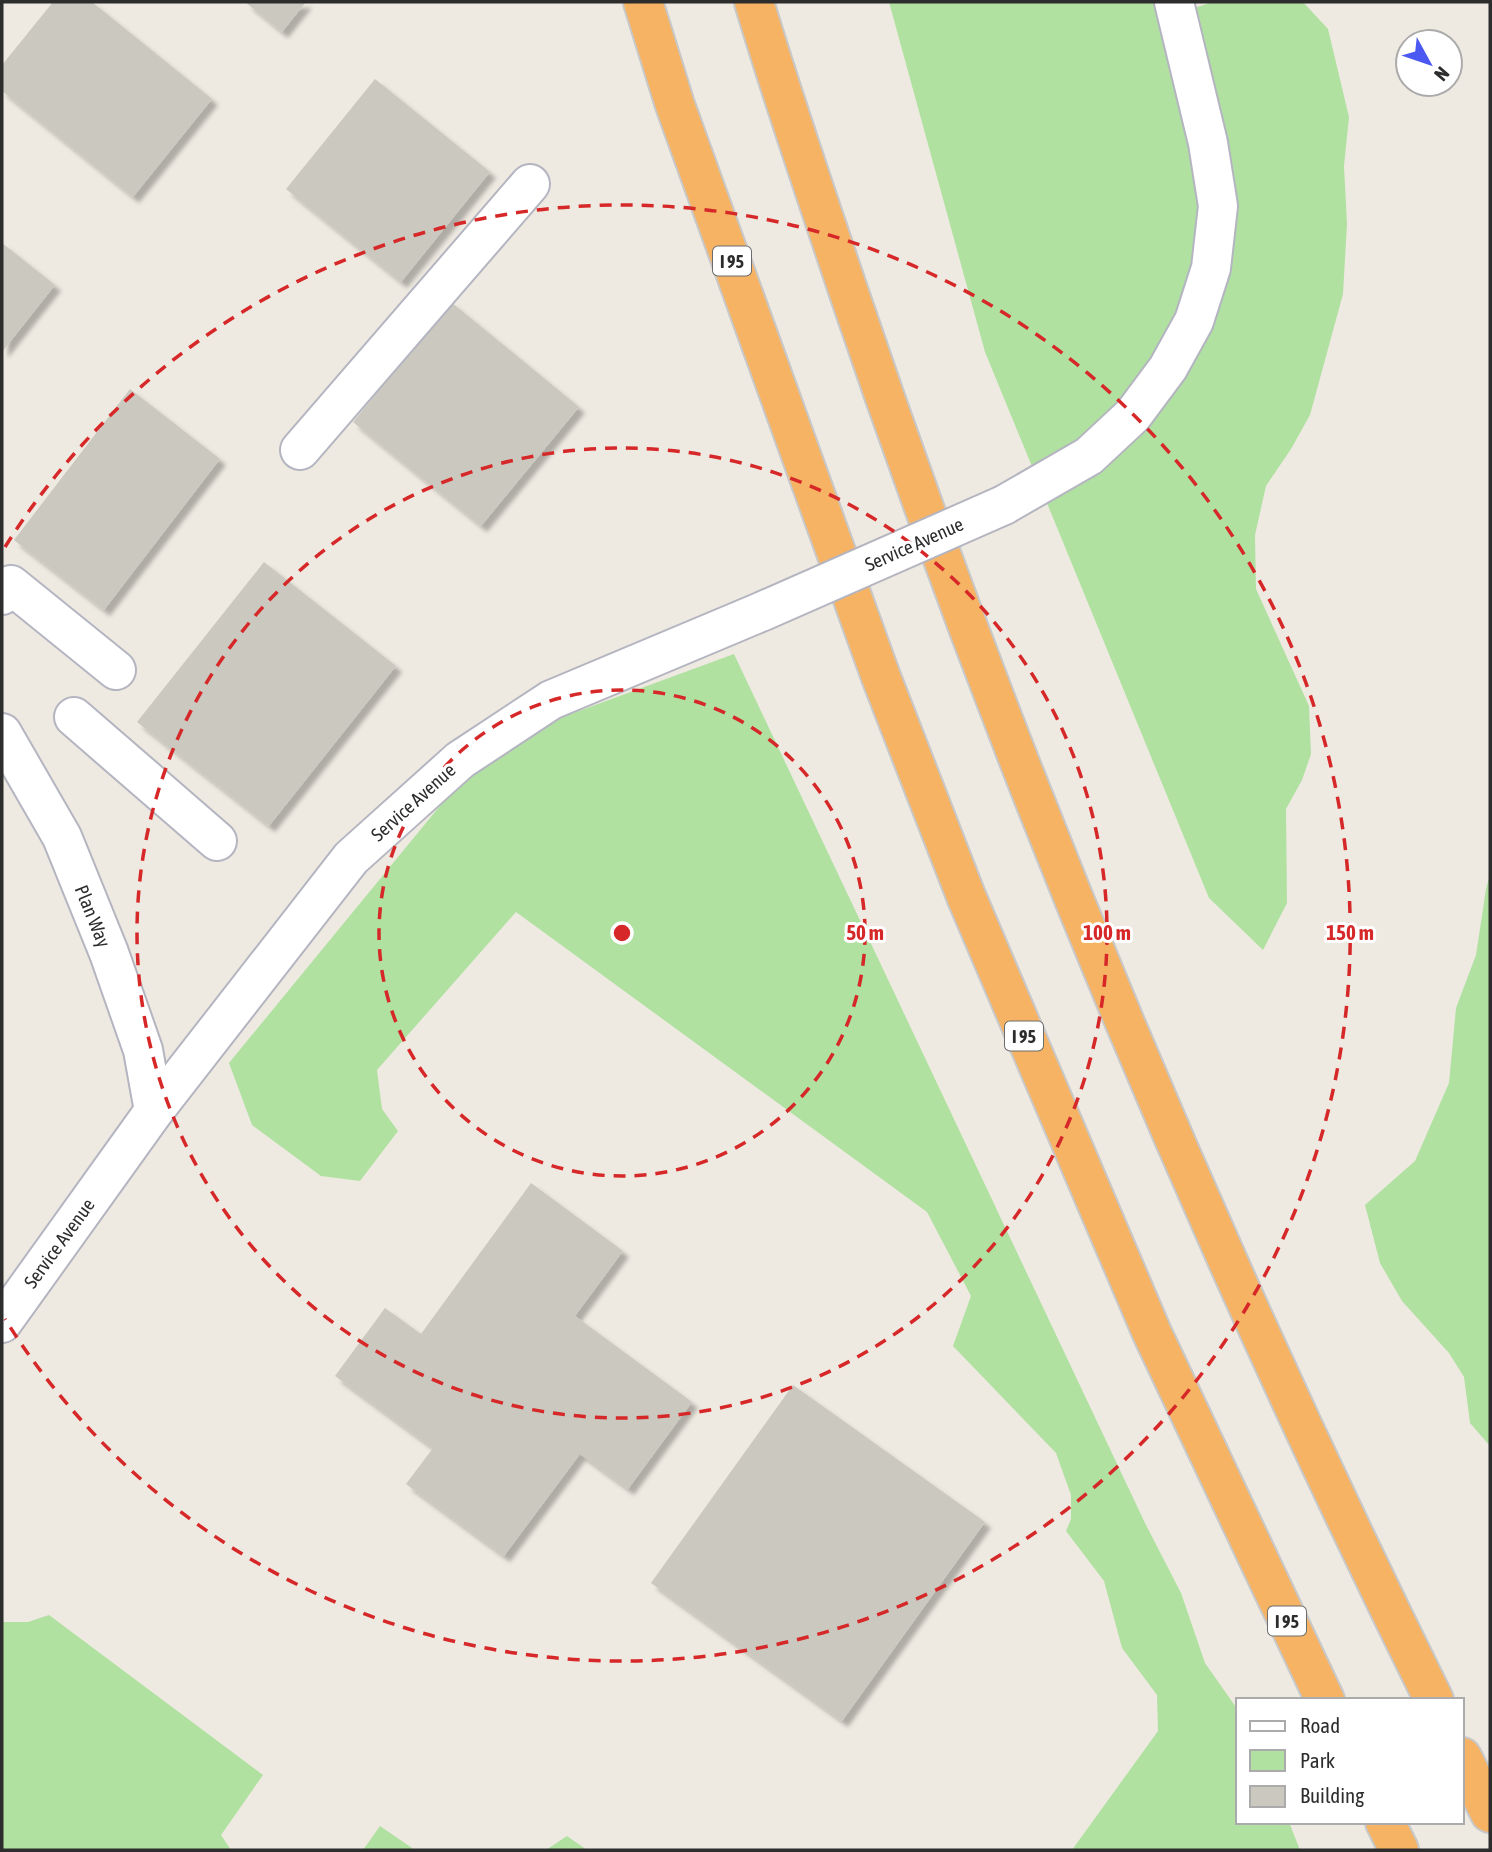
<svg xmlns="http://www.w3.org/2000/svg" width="1492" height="1852" font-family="'Asap Condensed',sans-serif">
<defs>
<filter id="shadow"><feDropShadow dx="6" dy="6" stdDeviation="2" flood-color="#0004"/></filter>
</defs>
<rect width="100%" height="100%" fill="#eeeae1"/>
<g fill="#b0e1a1">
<path d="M 889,2 L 1171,2 L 1175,14 L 1213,2 L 1303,2 L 1328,29 L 1349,117 L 1344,166 L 1347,224 L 1343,294 L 1310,415 L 1291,449 L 1266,486 L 1255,535 L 1256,589 L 1309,706 L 1311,754 L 1302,780 L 1286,809 L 1287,903 L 1263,950 L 1209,898 L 985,352 Z"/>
<path d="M 734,654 L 1145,1523 L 1181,1593 L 1205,1663 L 1238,1710 L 1238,1822 L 1289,1822 L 1300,1850 L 1072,1850 L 1158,1731 L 1157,1695 L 1122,1648 L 1104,1581 L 1066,1531 L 1071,1519 L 1071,1495 L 1056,1453 L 953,1346 L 971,1296 L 927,1212 L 516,912 L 377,1070 L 382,1109 L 398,1131 L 360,1181 L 321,1176 L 252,1125 L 229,1063 L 471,768 L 549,722 Z"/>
<path d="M 1490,875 L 1490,1446 L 1470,1423 L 1464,1377 L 1449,1353 L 1402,1301 L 1380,1263 L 1365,1205 L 1415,1161 L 1449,1083 L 1456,1008 L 1476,955 L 1486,889 Z"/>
<path d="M 49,1615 L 263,1775 L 221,1835 L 231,1850 L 2,1850 L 2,1622 L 28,1622 Z"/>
<path d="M 380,1826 L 415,1850 L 363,1850 Z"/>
<path d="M 567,1836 L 587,1850 L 546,1850 Z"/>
</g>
<g fill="#cac8bf" filter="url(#shadow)">
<path d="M 53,2 L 92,2 L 212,99 L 133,197 L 2,91 L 2,65 Z"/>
<path d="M 245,2 L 306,2 L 282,32 Z"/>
<path d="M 375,79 L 490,172 L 401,282 L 286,189 Z"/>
<path d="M 2,243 L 55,285 L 2,352 Z"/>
<path d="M 451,302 L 579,407 L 481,526 L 353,422 Z"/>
<path d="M 130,389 L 220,459 L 104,610 L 14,540 Z"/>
<path d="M 264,562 L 396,666 L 269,826 L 137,722 Z"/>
<path d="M 531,1183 L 623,1251 L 575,1316 L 692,1402 L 628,1489 L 580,1454 L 504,1556 L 406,1484 L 433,1448 L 335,1376 L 385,1308 L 421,1334 Z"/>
<path d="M 793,1385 L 985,1522 L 842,1721 L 651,1583 Z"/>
</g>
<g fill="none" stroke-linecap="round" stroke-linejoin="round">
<defs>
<g id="minor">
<path d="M 300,450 L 530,184"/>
<path d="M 1004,505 L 1089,456 L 1133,415 L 1168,368 L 1194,321 L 1211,268 L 1218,206 L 1208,143 L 1174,2"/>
<path d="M 2,595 L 11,585 L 116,670"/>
<path d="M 74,717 L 217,841"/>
<path d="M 2,733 L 62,837 L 109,953 L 143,1050 L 154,1111"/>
<path d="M 2,1323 L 154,1111 L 351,858 L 460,760 L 551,700 L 763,611"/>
</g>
<g id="highway">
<path d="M 643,2 L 675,105 L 881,677 L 966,896 L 1152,1333 L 1325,1700"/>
<path d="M 754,2 C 783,99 816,194 848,290 C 1011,773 1208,1243 1434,1700"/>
<path d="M 1462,1757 L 1490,1813"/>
<path d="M 1385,1822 L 1399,1850"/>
</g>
</defs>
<use href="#minor" stroke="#b4b5c0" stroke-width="42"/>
<use href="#highway" stroke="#c8c8c8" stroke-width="42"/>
<use href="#minor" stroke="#fff" stroke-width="38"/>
<use href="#highway" stroke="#f6b364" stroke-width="38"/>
<defs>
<path id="minor-bridge" d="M 763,611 L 1004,505"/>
</defs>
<use href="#minor-bridge" stroke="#b4b5c0" stroke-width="42" stroke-linecap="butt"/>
<use href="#minor-bridge" stroke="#fff" stroke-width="38"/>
</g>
<g fill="none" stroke="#d62828" stroke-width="3.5" stroke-dasharray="12 9">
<circle cx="622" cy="933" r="243"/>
<circle cx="622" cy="933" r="485"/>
<path d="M5 547A728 728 0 1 1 5 1319"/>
</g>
<g text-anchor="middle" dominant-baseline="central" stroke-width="6" stroke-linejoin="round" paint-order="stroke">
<g fill="#fff" stroke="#6c6c6c" stroke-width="2">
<rect x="713" y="246.5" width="38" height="29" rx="5"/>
<rect x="1005" y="1021.5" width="38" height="29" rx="5"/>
<rect x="1268" y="1606.5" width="38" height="29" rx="5"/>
</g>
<g font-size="18" font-weight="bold" fill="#2d2d2d">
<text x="732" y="261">I 95</text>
<text x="1024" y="1036">I 95</text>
<text x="1287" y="1621">I 95</text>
</g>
<g font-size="19" fill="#2d2d2d" stroke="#fff">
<text transform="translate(914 544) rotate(-24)">Service Avenue</text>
<text transform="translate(413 802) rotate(-42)">Service Avenue</text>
<text transform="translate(93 916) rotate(68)">Plan Way</text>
<text transform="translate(59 1243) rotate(-54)">Service Avenue</text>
</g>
</g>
<circle cx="622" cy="933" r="10" fill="#d62828" stroke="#fff" stroke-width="3.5"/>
<g font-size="21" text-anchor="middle" font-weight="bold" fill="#d62828" stroke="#fff" stroke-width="6" stroke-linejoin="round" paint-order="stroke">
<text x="865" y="940">50 m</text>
<text x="1107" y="940">100 m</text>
<text x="1350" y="940">150 m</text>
</g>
<rect width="1492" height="1852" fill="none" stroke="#2d2d2d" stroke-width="7"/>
<rect x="1236" y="1698" width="228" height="126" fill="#ffffff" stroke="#ababab" stroke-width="2"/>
<rect x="1250" y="1721" width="35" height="10" fill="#ffffff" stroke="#ababab" stroke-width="2"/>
<text x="1300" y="1733" font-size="21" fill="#2d2d2d">Road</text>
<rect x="1250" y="1750" width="35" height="21" fill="#b0e1a1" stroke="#ababab" stroke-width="2"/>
<text x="1300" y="1768" font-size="21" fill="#2d2d2d">Park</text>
<rect x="1250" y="1786" width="35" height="21" fill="#cac8bf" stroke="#ababab" stroke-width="2"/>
<text x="1300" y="1803" font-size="21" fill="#2d2d2d">Building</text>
<g transform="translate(1429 63) rotate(130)"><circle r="33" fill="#ffffff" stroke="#ababab" stroke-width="2"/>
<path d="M0-5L12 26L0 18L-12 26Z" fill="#4b58f1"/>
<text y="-10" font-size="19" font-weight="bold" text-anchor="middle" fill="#2d2d2d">N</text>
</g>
</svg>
